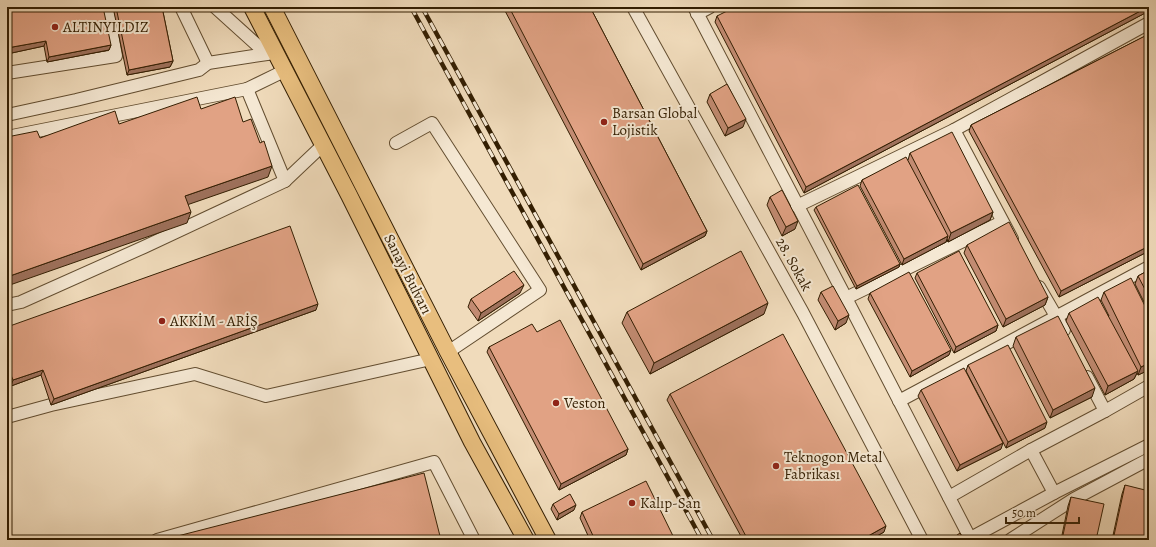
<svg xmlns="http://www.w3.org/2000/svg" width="1156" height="547" font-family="Alegreya,serif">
<rect width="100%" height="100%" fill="#f0dbbb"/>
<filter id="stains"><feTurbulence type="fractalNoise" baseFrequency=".005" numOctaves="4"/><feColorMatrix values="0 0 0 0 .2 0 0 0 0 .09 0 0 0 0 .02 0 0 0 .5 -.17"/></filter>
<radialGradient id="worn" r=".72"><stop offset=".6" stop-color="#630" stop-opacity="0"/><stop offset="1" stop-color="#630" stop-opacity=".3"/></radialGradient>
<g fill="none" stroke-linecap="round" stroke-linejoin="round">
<defs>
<g id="minor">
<path d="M 181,7 L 208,63"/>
<path d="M 215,7 L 267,54"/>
<path d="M 633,7 L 803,313 L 922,540"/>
<path d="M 694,7 L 846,298 L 970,538"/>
<path d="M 697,14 L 710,7"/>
<path d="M 7,73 L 116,56 L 107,7"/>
<path d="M 247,89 L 284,71"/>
<path d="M 7,115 L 76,100 L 199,70 L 208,63 L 267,54 L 275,52"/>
<path d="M 954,130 L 1012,239"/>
<path d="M 7,137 L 247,89 L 285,181"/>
<path d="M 396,143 L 432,123 L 540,290 L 448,352"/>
<path d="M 797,206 L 954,130 L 1149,23"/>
<path d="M 1039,287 L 1064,330"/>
<path d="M 846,298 L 1002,222"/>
<path d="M 7,305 L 21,302 L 144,247 L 285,181 L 323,145"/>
<path d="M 1087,377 L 1105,411"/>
<path d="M 899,401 L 1149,267"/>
<path d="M 7,417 L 51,405 L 195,374 L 266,396 L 431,359"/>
<path d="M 1031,450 L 1054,493"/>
<path d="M 949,497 L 1031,450 L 1105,411 L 1149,386"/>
<path d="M 157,540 L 434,462 L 474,540"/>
<path d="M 967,540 L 1054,493 L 1149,445"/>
<path d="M 1010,540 L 1074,499 L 1149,459"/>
</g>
<g id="major">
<path d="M 252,7 L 349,195 L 472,442 L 526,540"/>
<path d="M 272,7 L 448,352 L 548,540"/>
</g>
</defs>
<use href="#minor" stroke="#624d30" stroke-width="14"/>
<use href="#major" stroke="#331e02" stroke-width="18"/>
<use href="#minor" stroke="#f5e8d3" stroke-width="12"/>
<use href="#major" stroke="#e8be7e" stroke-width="16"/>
<defs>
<g id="rail">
<path d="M 411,7 L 702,540"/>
<path d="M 422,7 L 713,540"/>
</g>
</defs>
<use href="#rail" stroke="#331e02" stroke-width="4.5"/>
<use href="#rail" stroke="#f5e8d3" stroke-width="3" stroke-dasharray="9" stroke-linecap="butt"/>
</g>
<g fill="#c28b72" stroke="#331e02">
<path d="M 7,7 L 111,45 L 109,50 L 47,62 L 44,46 L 7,54 Z"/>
<path d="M 113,7 L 162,7 L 173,61 L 170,67 L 127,75 Z"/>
<path d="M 503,7 L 590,7 L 707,231 L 705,236 L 641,270 Z"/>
<path d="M 1149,7 L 1149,11 L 804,193 L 715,22 L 717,16 Z"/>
<path d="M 1149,34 L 1149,251 L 1059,297 L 969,131 L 971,125 Z"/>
<path d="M 710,94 L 743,127 L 725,136 L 707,102 Z"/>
<path d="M 910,153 L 993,212 L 990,220 L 948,242 L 947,239 L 946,242 L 902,265 L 860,186 L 862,180 L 908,160 Z"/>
<path d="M 770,197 L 795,229 L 782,236 L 767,205 Z"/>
<path d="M 816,207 L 900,264 L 899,267 L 856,289 L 814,210 Z"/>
<path d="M 967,245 L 1048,297 L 1045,305 L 1003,327 L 964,253 Z"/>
<path d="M 1149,270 L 1149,312 L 1135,284 L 1138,276 Z"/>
<path d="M 917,273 L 998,325 L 996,331 L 954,353 L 915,278 Z"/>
<path d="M 821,292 L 846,323 L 835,330 L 818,300 Z"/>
<path d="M 1104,292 L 1149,370 L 1138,375 L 1137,373 L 1134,379 L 1105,395 L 1066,321 L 1069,313 L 1109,316 L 1101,300 Z"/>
<path d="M 520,293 L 478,321 L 468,307 L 471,299 Z"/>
<path d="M 870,293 L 949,355 L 910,377 L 868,299 Z"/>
<path d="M 316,310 L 51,405 L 41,375 L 11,386 L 7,376 L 7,327 Z"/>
<path d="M 627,312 L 764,314 L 650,374 L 622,323 Z"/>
<path d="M 537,332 L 628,449 L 626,455 L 559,490 L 487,352 L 489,347 Z"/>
<path d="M 1016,337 L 1092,397 L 1050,418 L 1013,346 Z"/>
<path d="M 968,365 L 1045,428 L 1006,448 L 966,371 Z"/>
<path d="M 921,390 L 1001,449 L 957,471 L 918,396 Z"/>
<path d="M 670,394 L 884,532 L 870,540 L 743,540 L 667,400 Z"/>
<path d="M 1125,485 L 1146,540 L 1112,540 L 1122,494 Z"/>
<path d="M 1071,497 L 1096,540 L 1061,540 L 1068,506 Z"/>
<path d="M 553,504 L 574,510 L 557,520 L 551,509 Z"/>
<path d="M 582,512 L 675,540 L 590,540 L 580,518 Z"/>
</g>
<g fill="#9e715c" stroke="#331e02">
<path d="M 1148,7 L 1149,7 L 1149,11 L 804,193 L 806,187 Z"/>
<path d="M 46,41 L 44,46 L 7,54 L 7,48 Z"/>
<path d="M 111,45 L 109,50 L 47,62 L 49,57 Z"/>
<path d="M 173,61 L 170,67 L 127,75 L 129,70 Z"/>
<path d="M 746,119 L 743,127 L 725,136 L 728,128 Z"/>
<path d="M 272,166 L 268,177 L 181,207 L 185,196 Z"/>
<path d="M 191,212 L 187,223 L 7,286 L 7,277 Z"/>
<path d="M 993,212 L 990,220 L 948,242 L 951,233 Z"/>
<path d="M 798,221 L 795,229 L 782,236 L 786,227 Z"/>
<path d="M 707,231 L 705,236 L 641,270 L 643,264 Z"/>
<path d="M 948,236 L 946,242 L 902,265 L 904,259 Z"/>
<path d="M 1149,246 L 1149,251 L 1059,297 L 1061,291 Z"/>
<path d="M 900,264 L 899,267 L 856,289 L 857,286 Z"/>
<path d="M 524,285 L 520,293 L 478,321 L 481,313 Z"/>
<path d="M 1048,297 L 1045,305 L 1003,327 L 1006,319 Z"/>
<path d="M 768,303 L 764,314 L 650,374 L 654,363 Z"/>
<path d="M 318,304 L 316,310 L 51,405 L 54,399 Z"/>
<path d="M 849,315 L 846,323 L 835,330 L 838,321 Z"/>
<path d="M 998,325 L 996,331 L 954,353 L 956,347 Z"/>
<path d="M 951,350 L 949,355 L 910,377 L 912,371 Z"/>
<path d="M 1149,363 L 1149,370 L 1138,375 L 1141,367 Z"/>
<path d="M 43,370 L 41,375 L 11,386 L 13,380 Z"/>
<path d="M 1138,371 L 1134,379 L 1105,395 L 1108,386 Z"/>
<path d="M 1095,388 L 1092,397 L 1050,418 L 1053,410 Z"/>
<path d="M 1047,422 L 1045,428 L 1006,448 L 1008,442 Z"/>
<path d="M 1003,443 L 1001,449 L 957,471 L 960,465 Z"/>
<path d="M 628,449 L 626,455 L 559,490 L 561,484 Z"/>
<path d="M 576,505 L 574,510 L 557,520 L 559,514 Z"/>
<path d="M 886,526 L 884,532 L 870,540 L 861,540 Z"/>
</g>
<g fill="#e1a284" stroke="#331e02">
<path d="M 7,7 L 103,7 L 111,45 L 49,57 L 46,41 L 7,48 Z"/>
<path d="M 116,7 L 162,7 L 173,61 L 129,70 Z"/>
<path d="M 509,7 L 590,7 L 707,231 L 643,264 Z"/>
<path d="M 735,7 L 1148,7 L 806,187 L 717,16 Z"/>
<path d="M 1149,34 L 1149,246 L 1061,291 L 971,125 Z"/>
<path d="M 727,84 L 746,119 L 728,128 L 710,94 Z"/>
<path d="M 197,97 L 201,109 L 235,97 L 243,122 L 251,119 L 260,143 L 264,141 L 272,166 L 185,196 L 191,212 L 7,277 L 7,137 L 37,131 L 40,138 L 115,111 L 119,124 Z"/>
<path d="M 952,132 L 993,212 L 951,233 L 910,153 Z"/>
<path d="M 906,157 L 948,236 L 904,259 L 862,180 Z"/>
<path d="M 858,185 L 900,264 L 857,286 L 816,207 Z"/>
<path d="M 782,190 L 798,221 L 786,227 L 770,197 Z"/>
<path d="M 1009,222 L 1048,297 L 1006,319 L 967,245 Z"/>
<path d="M 290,226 L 318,304 L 54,399 L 43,370 L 13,380 L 7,365 L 7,327 Z"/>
<path d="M 741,251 L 768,303 L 654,363 L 627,312 Z"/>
<path d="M 959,251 L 998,325 L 956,347 L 917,273 Z"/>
<path d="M 1149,270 L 1149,297 L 1138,276 Z"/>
<path d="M 514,271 L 524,285 L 481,313 L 471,299 Z"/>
<path d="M 909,272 L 951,350 L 912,371 L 870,293 Z"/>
<path d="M 1131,278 L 1149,314 L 1149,363 L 1141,367 L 1104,292 Z"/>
<path d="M 833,286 L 849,315 L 838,321 L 821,292 Z"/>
<path d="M 1098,297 L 1138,371 L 1108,386 L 1069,313 Z"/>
<path d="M 1058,316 L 1095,388 L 1053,410 L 1016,337 Z"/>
<path d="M 560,320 L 628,449 L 561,484 L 489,347 L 532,324 L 537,332 Z"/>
<path d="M 783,334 L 886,526 L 861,540 L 748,540 L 670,394 Z"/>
<path d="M 1008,345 L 1047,422 L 1008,442 L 968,365 Z"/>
<path d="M 964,368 L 1003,443 L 960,465 L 921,390 Z"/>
<path d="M 424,473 L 441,540 L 162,540 Z"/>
<path d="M 646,481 L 675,540 L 595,540 L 582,512 Z"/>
<path d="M 1125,485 L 1149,491 L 1149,526 L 1146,540 L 1113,540 Z"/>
<path d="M 570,494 L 576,505 L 559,514 L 553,504 Z"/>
<path d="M 1071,497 L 1104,504 L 1096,540 L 1062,540 Z"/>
<path d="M 960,533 L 964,540 L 950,540 Z"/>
</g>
<g fill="#8f2418" stroke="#f5e8d3" stroke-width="1.5">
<circle cx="55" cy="27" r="4"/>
<circle cx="604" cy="122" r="4"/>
<circle cx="162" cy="321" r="4"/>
<circle cx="556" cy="403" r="4"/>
<circle cx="776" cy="466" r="4"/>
<circle cx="632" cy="503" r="4"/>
</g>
<g text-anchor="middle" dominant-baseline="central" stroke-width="4" stroke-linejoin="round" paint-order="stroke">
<g font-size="15" fill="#331e02" stroke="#f5e8d3" text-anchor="start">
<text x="63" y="27">ALTINYILDIZ</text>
<text x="612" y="113">Barsan Global<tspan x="612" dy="17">Lojistik</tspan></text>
<text x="170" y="321">AKKİM - ARİŞ</text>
<text x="564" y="403">Veston</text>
<text x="784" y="457">Teknogon Metal<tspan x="784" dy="17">Fabrikası</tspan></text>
<text x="640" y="503">Kalıp-San</text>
</g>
<g font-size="15" fill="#331e02" stroke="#f5e8d3">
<text transform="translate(794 264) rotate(61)">28. Sokak</text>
<text transform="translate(408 274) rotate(63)">Sanayi Bulvarı</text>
</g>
</g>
<rect width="1156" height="547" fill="none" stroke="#f0dbbb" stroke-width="24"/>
<rect x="8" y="8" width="1140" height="531" fill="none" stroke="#331e02" stroke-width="2"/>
<rect x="12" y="12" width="1132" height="523" fill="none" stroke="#331e02"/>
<path d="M1006 517v6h73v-6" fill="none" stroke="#331e02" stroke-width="2"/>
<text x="1012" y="517" font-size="12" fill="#331e02" stroke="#f5e8d3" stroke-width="3" paint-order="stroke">50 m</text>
<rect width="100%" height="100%" filter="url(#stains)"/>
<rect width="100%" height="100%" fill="url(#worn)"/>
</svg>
